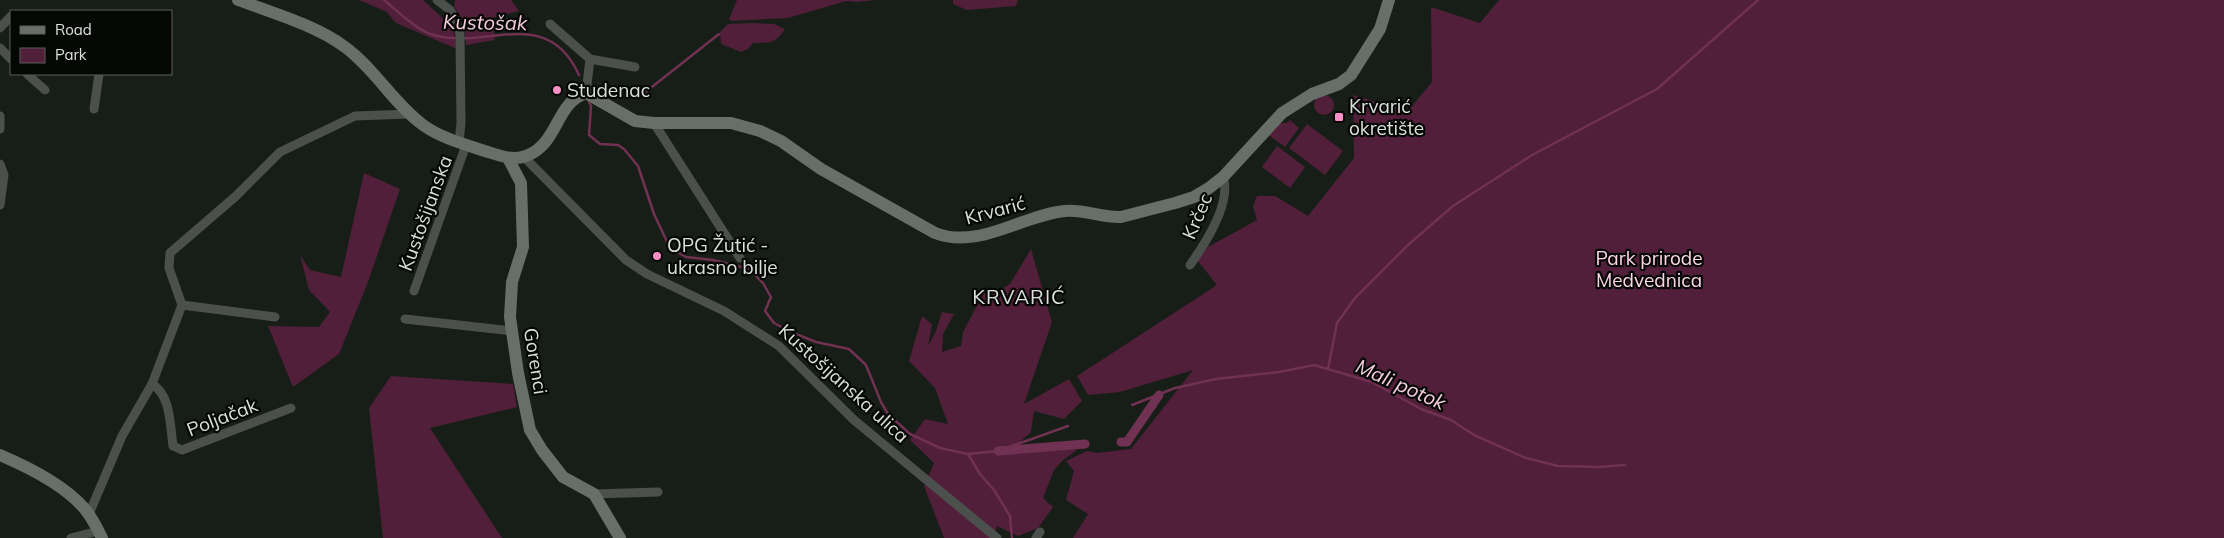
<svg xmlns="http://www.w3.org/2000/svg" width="2224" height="538" font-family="Mulish,sans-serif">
<rect width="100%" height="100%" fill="#171e17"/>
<g fill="#511f39">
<path d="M 359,0 L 423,0 L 453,28 L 457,49 L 396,23 L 387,12 Z"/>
<path d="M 455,0 L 511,0 L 519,11 L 492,18 L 495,40 L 466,45 L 464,21 L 454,7 Z"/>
<path d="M 737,0 L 876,0 L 857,2 L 846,1 L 788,18 L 731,21 L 729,19 Z"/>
<path d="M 953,0 L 1018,0 L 1016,6 L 967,10 L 953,4 Z"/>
<path d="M 1499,0 L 2224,0 L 2224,538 L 1073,538 L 1088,514 L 1066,500 L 1074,471 L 1066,461 L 1087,451 L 1097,453 L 1131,449 L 1193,370 L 1120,392 L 1088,395 L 1077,376 L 1217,285 L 1197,260 L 1208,247 L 1257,220 L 1253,207 L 1257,196 L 1275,196 L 1308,216 L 1354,158 L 1353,95 L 1408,111 L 1432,82 L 1431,7 L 1480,23 Z"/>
<path d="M 753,23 L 774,24 L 785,29 C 774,45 770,42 753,43 L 748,49 L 741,52 L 721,44 L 720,32 L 728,24 Z"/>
<circle cx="1324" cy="105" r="10"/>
<path d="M 1290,120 L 1299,128 L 1285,147 L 1267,134 L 1280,123 L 1287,123 Z"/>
<path d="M 1307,124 L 1343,151 L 1325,175 L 1289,148 Z"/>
<path d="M 1277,146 L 1305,167 L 1290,188 L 1262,167 Z"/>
<path d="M 364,173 L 400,189 L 368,282 L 339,354 L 293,387 L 268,326 L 319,327 L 330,312 L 309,290 L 300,255 L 310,270 L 341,277 Z"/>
<path d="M 1031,249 L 1052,322 L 1024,404 L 1069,379 L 1082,401 L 1064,419 L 1034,411 L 1031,432 L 1019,443 L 1023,453 L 1070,448 L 1077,450 L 1062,461 L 1054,470 L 1043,498 L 1053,507 L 1038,528 L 1018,536 L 997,526 L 993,538 L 944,538 L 924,486 L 934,463 L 910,440 L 925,419 L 948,424 L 935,388 L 909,361 L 922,316 L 932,324 L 928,346 L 936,331 L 942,312 L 954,314 L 943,334 L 942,352 L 961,346 L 963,332 L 986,289 L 992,294 L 1010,284 Z"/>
<path d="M 391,376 L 513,384 L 517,407 L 430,428 L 502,538 L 383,538 L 369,408 Z"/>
</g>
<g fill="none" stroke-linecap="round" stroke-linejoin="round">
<g stroke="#713152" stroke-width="2.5">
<path d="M 384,0 C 399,12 418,32 437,36 C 489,48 548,6 579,75"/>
<path d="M 643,94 L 719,34"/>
<path d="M 589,102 L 591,106 L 589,135 L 600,144 L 618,145 L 624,149 L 638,166 L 654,214 L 670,248 L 686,257 L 713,260 L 749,269 L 763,283 L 771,297 L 765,311 L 774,323 L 791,332 L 816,342 L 849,349 L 866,365 L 881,402 L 888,414 L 910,434 L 940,448 L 968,454 L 980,474 L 994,490 L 1010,516 L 1012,538"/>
<path d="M 1328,369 L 1337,323 L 1355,298 L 1408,245 L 1453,206 L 1532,155 L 1657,89 L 1758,0"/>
<path d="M 1132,405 L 1175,388 L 1216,379 L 1279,372 L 1314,365 L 1372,382 L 1421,409 L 1451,420 L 1474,435 L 1526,458 L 1558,466 L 1599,467 L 1625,465"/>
<path d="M 968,454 L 998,451 L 1068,426"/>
</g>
<g stroke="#713152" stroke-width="9">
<path d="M 1121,442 L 1127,442 L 1159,395"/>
<path d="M 998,451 L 1085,444"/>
</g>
<g stroke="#4c504d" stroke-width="9">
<path d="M 437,0 L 450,10 L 456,20 L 460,34 L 461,123 L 459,142"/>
<path d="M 550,24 L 590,59 L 635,67"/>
<path d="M 0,28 L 11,16"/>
<path d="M 0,48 L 11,59"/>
<path d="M 27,74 L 45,90"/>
<path d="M 586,93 L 590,59"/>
<path d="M 94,109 L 99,74"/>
<path d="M 0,116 L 0,129"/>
<path d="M 654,123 L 740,258"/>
<path d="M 524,157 L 626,260 L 647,274 L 724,311 L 779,346 L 854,420 L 997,538"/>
<path d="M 0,164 L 4,175 L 0,205"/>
<path d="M 1190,265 C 1205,244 1232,203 1223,177"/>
<path d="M 414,291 L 466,145"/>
<path d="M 182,305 L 169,268 L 170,253 L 236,196 L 280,152 L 355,116 L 410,114"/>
<path d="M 182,305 L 152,384 C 171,395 170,425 173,446 L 182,450 L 291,408"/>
<path d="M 182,305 L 275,317"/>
<path d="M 405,319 L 512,331"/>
<path d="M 594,494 L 658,492"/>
<path d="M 89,514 L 122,436 L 152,384"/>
<path d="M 71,538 L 98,531"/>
<path d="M 1036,538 L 1040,532"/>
</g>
<g stroke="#686e68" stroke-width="12">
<path d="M 238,0 C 273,13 315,25 345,47 C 375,69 393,103 423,125 C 441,138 464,144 485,151 C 498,155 512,161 526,156 C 559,144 555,103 586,93 L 635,121 L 654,123 L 731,123 L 760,131 L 781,141 L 821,169 L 935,233 C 979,250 1022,215 1065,211 C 1083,209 1103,218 1121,217 L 1175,203 L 1194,197 L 1209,188 L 1223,177 L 1282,113 L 1312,94 L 1339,84 L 1351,75 L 1380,29 L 1389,0"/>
<path d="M 508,158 L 521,183 L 523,247 L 512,282 L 510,317 L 518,373 L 530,430 L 542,450 L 563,477 L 594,494 L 620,538"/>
<path d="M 0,455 C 28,467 64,485 84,508 C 92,517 97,528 102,538"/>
</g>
</g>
<g fill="#fb8fc5" stroke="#050705" stroke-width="2">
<circle cx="557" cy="90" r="5"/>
<rect x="1334" y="112" width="10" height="10" rx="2.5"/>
<circle cx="657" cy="256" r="5"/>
</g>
<g text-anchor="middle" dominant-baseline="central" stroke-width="4.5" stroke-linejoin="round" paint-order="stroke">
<g font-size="19" fill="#dbe0dc" stroke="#050705" text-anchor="start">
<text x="567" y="90">Studenac</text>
<text x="1349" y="106">Krvarić<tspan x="1349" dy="22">okretište</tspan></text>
<text x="667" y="245">OPG Žutić -<tspan x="667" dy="22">ukrasno bilje</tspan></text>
</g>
<g font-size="19" fill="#dbe0dc" stroke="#050705">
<text transform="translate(995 210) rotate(-15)">Krvarić</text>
<text transform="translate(425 213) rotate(-70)">Kustošijanska</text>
<text transform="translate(1197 216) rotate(-67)">Krčec</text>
<text transform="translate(536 361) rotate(81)">Gorenci</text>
<text transform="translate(844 383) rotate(42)">Kustošijanska ulica</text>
<text transform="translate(222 417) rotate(-21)">Poljačak</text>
</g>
<g font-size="19" fill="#fed4e7" stroke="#050705">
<text x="1649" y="258">Park prirode<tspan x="1649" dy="22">Medvednica</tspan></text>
</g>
<g font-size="20" font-style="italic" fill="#f6cddf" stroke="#050705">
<text transform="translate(485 22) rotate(1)">Kustošak</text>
<text transform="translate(1401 384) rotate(24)">Mali potok</text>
</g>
<g font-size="20" letter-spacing="1" fill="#dbe0dc" stroke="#050705">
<text x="1019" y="296">KRVARIĆ</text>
</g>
</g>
<rect x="10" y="10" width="162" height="65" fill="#050705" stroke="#5b5e5b"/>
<rect x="20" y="26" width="25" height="8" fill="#686e68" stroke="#5b5e5b"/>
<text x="55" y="35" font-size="15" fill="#dbe0dc">Road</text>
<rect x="20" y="48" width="25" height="15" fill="#511f39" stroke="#5b5e5b"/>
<text x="55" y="60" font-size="15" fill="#dbe0dc">Park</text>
</svg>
